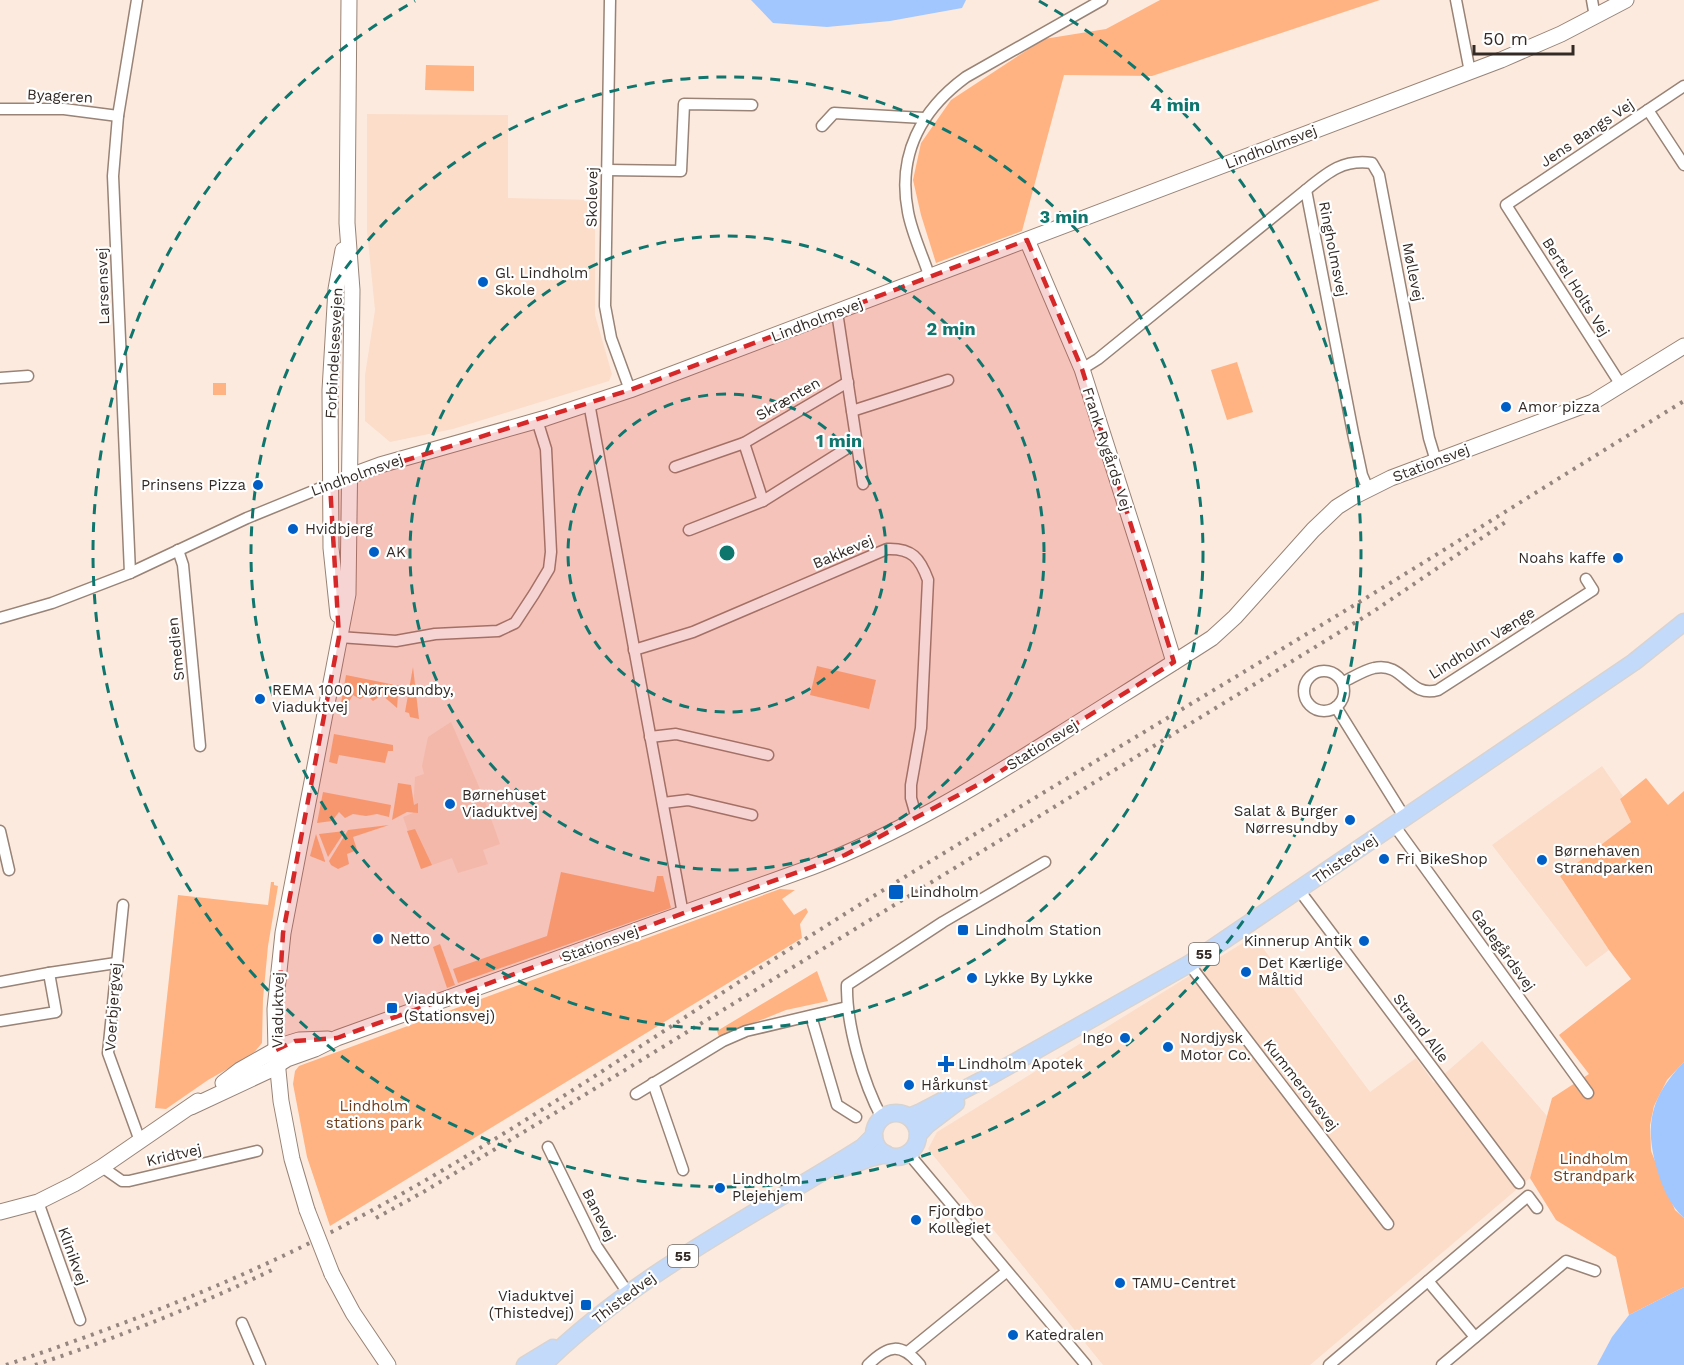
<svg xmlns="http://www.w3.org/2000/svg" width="1684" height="1365" font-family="'Work Sans',sans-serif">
<rect width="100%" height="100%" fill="#fdeade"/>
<g fill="#fbddca">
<path d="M 367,114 L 508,115 L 508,198 L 595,200 L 595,315 L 612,374 L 609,381 L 453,429 L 390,442 L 365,421 L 365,375 L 375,310 L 367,231 Z"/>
<path d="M 451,722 L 483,796 L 500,844 L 483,850 L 488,864 L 458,873 L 452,858 L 421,869 L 403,817 L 413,813 L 415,777 L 424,774 L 422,766 L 428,737 Z"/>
<path d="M 1602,766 L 1623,796 L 1620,799 L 1631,822 L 1560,876 L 1609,950 L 1586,967 L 1492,845 Z"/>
<path d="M 1254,936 L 1370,1092 L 1416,1058 L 1434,1083 L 1482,1041 L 1547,1116 L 1530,1178 L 1310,1365 L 1103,1365 L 928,1149 L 937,1132 Z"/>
</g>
<g fill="#ffb383">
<path d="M 1160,0 L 1380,0 L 1152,76 L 1064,75 L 1022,231 L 936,263 L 921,215 L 913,180 L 921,143 L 951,100 L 1044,39 L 1106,29 Z"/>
<path d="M 426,65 L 474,66 L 474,91 L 425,90 Z"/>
<path d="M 1237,362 L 1253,412 L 1227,420 L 1211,370 Z"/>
<rect x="213" y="383" width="13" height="12"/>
<path d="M 817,666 L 876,680 L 869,709 L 810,695 Z"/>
<path d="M 413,667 L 419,719 L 410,717 L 409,713 L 405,712 Z"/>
<path d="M 346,675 L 405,687 L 405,694 L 398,695 L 397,708 L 382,695 L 373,701 L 367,695 L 360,699 L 353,695 L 347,705 L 341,703 Z"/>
<path d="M 334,734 L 393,745 L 393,751 L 388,751 L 385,763 L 339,755 L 337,764 L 329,762 Z"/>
<path d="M 1646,778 L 1668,805 L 1684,791 L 1684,1062 L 1667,1080 L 1654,1106 L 1650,1125 L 1651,1151 L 1675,1210 L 1684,1218 L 1684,1287 L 1629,1315 L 1616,1257 L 1556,1220 L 1530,1178 L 1552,1098 L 1589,1074 L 1559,1035 L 1631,979 L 1609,950 L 1560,876 L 1631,822 L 1620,799 Z"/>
<path d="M 398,783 L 411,785 L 414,805 L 418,803 L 418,813 L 407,812 L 392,820 Z"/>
<path d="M 323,792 L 391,805 L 389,817 L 377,814 L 366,816 L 353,814 L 345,818 L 339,812 L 332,821 L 317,823 Z"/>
<path d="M 389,825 L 353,837 L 357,850 L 347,854 L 349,864 L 338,869 L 331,865 L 329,861 L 348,830 Z"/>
<path d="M 415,829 L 432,865 L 421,869 L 407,831 Z"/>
<path d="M 345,831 L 328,857 L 319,834 Z"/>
<path d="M 316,834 L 325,861 L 325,862 L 310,856 Z"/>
<path d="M 561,872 L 654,892 L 657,876 L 663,876 L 671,908 L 458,983 L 453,969 L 547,936 Z"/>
<path d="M 271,882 L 274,882 L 274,885 L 278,886 L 268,946 L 263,999 L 262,1043 L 252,1055 L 208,1080 L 166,1109 L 155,1108 L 178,895 L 268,905 Z"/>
<path d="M 780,889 L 795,890 L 782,899 L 794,915 L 806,908 L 808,912 L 800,924 L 802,938 L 330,1226 L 307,1157 L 293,1084 L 295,1071 L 299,1066 Z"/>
<path d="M 440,944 L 455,985 L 447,988 L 433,947 Z"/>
<path d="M 817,971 L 828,1001 L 786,1010 L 719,1037 L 717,1031 Z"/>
</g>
<g fill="#a1c7fe">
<path d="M 751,0 L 966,0 L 962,8 L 890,21 L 827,27 L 773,23 Z"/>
<path d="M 1684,1062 L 1684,1218 C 1670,1205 1662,1187 1657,1169 C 1644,1124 1651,1096 1684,1062 Z"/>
<path d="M 1684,1287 L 1684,1365 L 1597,1365 L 1612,1337 L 1629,1315 Z"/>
</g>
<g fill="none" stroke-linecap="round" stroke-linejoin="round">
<defs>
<g id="street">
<path d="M 610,0 L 605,306 L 611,338 L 630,390"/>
<path d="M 1456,0 L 1470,72"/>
<path d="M 1592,0 L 1595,17"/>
<path d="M 0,109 L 64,109 L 118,116"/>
<path d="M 1648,110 L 1684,165"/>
<path d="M 822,126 L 834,113 L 924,118"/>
<path d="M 607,170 L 681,171 L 684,104 L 752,105"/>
<path d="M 1306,190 C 1328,172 1343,159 1372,163 L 1379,175 L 1429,438 L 1436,461"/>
<path d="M 930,278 C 923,256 912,234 908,212 C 897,155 921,110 966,77 L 1102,0"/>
<path d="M 837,312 L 863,484"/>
<path d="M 1082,369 L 1098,359 L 1306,190 L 1353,433 L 1362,475 L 1368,489"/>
<path d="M 0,378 L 28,376"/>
<path d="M 1621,385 L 1506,205 L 1684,86"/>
<path d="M 589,403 L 683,914"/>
<path d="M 852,411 L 948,380"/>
<path d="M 744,443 L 763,501"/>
<path d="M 675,467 L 744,443 L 848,382"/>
<path d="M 689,530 L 763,501 L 857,442"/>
<path d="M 178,550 L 183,565 L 200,746"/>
<path d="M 130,573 L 113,176 L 118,116 L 137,0"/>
<path d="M 0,618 L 52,603 L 130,573 L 247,518 L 350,476"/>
<path d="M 339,637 L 396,641 L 435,634 L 498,631 L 515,623 L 534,594 L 549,569 L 551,552 L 546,449 L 537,420"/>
<path d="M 634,650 L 693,632 L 887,549 C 912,548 920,558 928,580 L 921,728 L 911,785 L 911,798 L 917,819"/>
<circle cx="1324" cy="691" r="20"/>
<path d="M 1343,682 C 1352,678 1364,670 1374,668 C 1404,661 1409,699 1438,690 L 1593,590 L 1586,579"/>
<path d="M 1336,707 L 1405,818"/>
<path d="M 650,737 L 676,734 L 768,755"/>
<path d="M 663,803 L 688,800 L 752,815"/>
<path d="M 1394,825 L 1588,1093"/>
<path d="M 0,831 L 9,870"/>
<path d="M 1299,890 L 1519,1183"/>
<path d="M 123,905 L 108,1053 L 140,1141"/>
<path d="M 1189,964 L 1388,1224"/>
<path d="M 49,973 L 116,963"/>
<path d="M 0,982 L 49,973 L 56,1012 L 0,1021"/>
<path d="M 811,1016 L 837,1105 L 856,1117"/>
<path d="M 653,1083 L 683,1170"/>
<path d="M 636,1094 L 723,1041 L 746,1031 L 847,1007"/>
<path d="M 882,1118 C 863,1083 846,1024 847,985 L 943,922 L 1045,862"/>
<path d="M 548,1147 L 597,1247 L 628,1293"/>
<path d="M 908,1153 L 1086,1365"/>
<path d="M 102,1167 L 122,1181 L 129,1181 L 257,1151"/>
<path d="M 38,1202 L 80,1320"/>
<path d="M 1428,1281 L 1475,1337"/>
<path d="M 242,1323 L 260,1365"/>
<path d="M 909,1351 L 1006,1272"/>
<path d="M 868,1365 C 888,1345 901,1342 920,1365"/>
<path d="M 1329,1365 L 1528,1196 L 1537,1208"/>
<path d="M 1442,1365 L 1566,1261 L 1595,1271"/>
</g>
<g id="secondary">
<path d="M 1027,240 L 1082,369 L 1143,560 L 1174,662"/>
<path d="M 350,476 L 380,465 L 546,418 L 630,390 L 1501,60 L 1561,34 L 1626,0"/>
<path d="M 338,615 L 331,548 L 330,390 L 336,289 L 343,250"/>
<path d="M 223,1083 L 240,1070 L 286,1044 L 299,1040 L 328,1039"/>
<path d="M 191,1107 L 268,1071 L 287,1059 L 315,1049 L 337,1038 L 812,867 C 899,834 979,785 1057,736 C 1109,703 1161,671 1212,638 L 1235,617 L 1313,530 L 1337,507 L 1353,497 L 1391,478 L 1593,402 L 1684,346"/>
<path d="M 307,1210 L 292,1159 L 281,1101 L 276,1050 L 275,1009 L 283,933 L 348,594 L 352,290 L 347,223 L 349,0"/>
<path d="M 0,1212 L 38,1202 L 74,1184 L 102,1167 L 198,1101"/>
<path d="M 332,1274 L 353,1313 L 388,1365"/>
</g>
<g id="primary">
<circle cx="896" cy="1135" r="22"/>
<path d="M 909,1117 L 921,1112 L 992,1075 L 1189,964 L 1634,662 L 1684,622"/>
<path d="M 918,1135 L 927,1125 L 956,1103"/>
<path d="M 843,1168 L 870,1158 L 886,1154"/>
<path d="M 525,1365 L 553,1348"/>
<path d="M 543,1365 C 636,1273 754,1216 863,1147 L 874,1136"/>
</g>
</defs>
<use href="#street" stroke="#988376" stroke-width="13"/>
<use href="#secondary" stroke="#988376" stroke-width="17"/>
<use href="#primary" stroke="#d6d4d3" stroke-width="19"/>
<use href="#street" stroke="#fff" stroke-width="10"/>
<use href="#secondary" stroke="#fff" stroke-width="15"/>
<use href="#primary" stroke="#c4dafa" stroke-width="16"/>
<g stroke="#95877f" stroke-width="4" stroke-dasharray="3 6" stroke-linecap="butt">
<path d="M 376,1218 L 425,1191 L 537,1124 L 1374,611 L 1507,521"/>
<path d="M 6,1365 C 126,1324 245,1279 356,1219 C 537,1122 703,1001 877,894 C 1038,795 1200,699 1361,601 C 1469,535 1576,467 1684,401"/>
<path d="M 35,1365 C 116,1338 195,1307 272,1270"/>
</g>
<defs>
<path id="secondary-bridge" d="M 307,1210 L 332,1274"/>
</defs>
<use href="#secondary-bridge" stroke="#988376" stroke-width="17" stroke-linecap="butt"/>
<use href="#secondary-bridge" stroke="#fff" stroke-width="15"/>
</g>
<path fill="#d62828" fill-opacity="0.2" stroke="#d62828" stroke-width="4.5" stroke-dasharray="12 8" stroke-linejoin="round" d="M 1027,240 L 1082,369 L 1174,662 L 985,781 L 845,855 L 337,1038 L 295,1041 L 276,1050 L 283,933 L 339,637 L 330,484 L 630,390 Z"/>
<g fill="none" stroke="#0f766e" stroke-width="3" stroke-dasharray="10 8">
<circle cx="727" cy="553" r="159"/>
<circle cx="727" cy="553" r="317"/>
<circle cx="727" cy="553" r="476"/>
<path d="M1039 1A634 634 0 1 1 415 1"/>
</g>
<g fill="#005ec7" stroke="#fff" stroke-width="2">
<circle cx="483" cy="282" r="6"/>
<circle cx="1506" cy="407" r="6"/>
<circle cx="258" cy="485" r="6"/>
<circle cx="293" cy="529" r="6"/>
<circle cx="374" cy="552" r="6"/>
<circle cx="1618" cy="558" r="6"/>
<circle cx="260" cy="699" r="6"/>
<circle cx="450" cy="804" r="6"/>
<circle cx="1350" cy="820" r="6"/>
<circle cx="1384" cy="859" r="6"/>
<circle cx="1542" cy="860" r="6"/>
<rect x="888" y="884" width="16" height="16" rx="3"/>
<rect x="957" y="924" width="12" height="12" rx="3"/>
<circle cx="378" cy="939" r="6"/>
<circle cx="1364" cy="941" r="6"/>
<circle cx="1246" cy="972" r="6"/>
<circle cx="972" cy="978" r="6"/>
<rect x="386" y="1002" width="12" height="12" rx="3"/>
<circle cx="1125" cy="1038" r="6"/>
<circle cx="1168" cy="1047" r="6"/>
<path d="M943 1055h6v6h6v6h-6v6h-6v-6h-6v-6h6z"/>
<circle cx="909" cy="1085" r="6"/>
<circle cx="720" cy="1188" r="6"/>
<circle cx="916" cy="1220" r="6"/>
<circle cx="1120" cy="1283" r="6"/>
<rect x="580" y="1299" width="12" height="12" rx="3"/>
<circle cx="1013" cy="1335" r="6"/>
</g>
<g text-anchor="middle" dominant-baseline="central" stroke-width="4.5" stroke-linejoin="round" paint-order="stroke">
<g fill="#fff" stroke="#706a66" stroke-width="1.5">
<rect x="1189" y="943" width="30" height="22" rx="4.5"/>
<rect x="668" y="1245" width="30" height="22" rx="4.5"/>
</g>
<g font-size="14" font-weight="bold" fill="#332a25">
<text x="1204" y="954">55</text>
<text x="683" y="1256">55</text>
</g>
<g font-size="15" fill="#332a25" stroke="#fff">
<text transform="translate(60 96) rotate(3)">Byageren</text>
<text transform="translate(1587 133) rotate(-34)">Jens Bangs Vej</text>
<text transform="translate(1271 147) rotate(-21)">Lindholmsvej</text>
<text transform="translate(592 197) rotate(-89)">Skolevej</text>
<text transform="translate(1333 249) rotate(79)">Ringholmsvej</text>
<text transform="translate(1413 272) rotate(79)">Møllevej</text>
<text transform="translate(103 286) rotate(-92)">Larsensvej</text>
<text transform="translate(1576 287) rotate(58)">Bertel Holts Vej</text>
<text transform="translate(817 320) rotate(-21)">Lindholmsvej</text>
<text transform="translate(334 353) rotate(-87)">Forbindelsesvejen</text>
<text transform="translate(788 399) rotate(-30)">Skrænten</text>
<text transform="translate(1107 449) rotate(72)">Frank Rygårds Vej</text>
<text transform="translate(1431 463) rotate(-21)">Stationsvej</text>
<text transform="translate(357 475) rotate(-20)">Lindholmsvej</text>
<text transform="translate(843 552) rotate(-23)">Bakkevej</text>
<text transform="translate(1482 643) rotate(-32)">Lindholm Vænge</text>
<text transform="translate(176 649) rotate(-96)">Smedien</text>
<text transform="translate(1042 745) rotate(-32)">Stationsvej</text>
<text transform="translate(1345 859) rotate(-35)">Thistedvej</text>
<text transform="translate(600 944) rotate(-20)">Stationsvej</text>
<text transform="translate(1503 950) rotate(54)">Gadegårdsvej</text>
<text transform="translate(113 1007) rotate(-86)">Voerbjergvej</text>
<text transform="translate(278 1010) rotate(-89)">Viaduktvej</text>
<text transform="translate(1421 1028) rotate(53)">Strand Alle</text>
<text transform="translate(1301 1085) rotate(52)">Kummerowsvej</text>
<text transform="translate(174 1155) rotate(-13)">Kridtvej</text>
<text transform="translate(599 1215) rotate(63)">Banevej</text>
<text transform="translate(73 1256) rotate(70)">Klinikvej</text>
<text transform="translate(624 1298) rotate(-37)">Thistedvej</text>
</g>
<g font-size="15" fill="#332a25" stroke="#fff" text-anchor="start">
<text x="495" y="273">Gl. Lindholm<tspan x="495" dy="17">Skole</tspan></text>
<text x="1518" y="407">Amor pizza</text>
<text x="246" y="485" text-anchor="end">Prinsens Pizza</text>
<text x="305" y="529">Hvidbjerg</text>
<text x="386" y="552">AK</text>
<text x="1606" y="558" text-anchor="end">Noahs kaffe</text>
<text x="272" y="690">REMA 1000 Nørresundby,<tspan x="272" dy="17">Viaduktvej</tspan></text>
<text x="462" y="795">Børnehuset<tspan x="462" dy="17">Viaduktvej</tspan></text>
<text x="1338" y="811" text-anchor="end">Salat &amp; Burger<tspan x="1338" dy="17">Nørresundby</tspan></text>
<text x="1554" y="851">Børnehaven<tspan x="1554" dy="17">Strandparken</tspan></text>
<text x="1396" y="859">Fri BikeShop</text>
<text x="910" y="892">Lindholm</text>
<text x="975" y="930">Lindholm Station</text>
<text x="390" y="939">Netto</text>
<text x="1352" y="941" text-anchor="end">Kinnerup Antik</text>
<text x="1258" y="963">Det Kærlige<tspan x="1258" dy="17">Måltid</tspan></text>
<text x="984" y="978">Lykke By Lykke</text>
<text x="404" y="999">Viaduktvej<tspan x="404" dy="17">(Stationsvej)</tspan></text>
<text x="1113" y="1038" text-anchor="end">Ingo</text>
<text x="1180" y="1038">Nordjysk<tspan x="1180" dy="17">Motor Co.</tspan></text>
<text x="958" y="1064">Lindholm Apotek</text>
<text x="921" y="1085">Hårkunst</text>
<text x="732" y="1179">Lindholm<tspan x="732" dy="17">Plejehjem</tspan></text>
<text x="928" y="1211">Fjordbo<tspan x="928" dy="17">Kollegiet</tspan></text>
<text x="1132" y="1283">TAMU-Centret</text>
<text x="574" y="1296" text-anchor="end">Viaduktvej<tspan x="574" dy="17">(Thistedvej)</tspan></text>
<text x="1025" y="1335">Katedralen</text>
</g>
<g font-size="15" fill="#6e3d1a" stroke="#fff">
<text x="374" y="1106">Lindholm<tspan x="374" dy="17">stations park</tspan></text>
<text x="1594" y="1159">Lindholm<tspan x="1594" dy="17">Strandpark</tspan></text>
</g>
</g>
<circle cx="727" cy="553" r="9" fill="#0f766e" stroke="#fff" stroke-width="3"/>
<g font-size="18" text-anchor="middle" font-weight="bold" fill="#0f766e" stroke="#fff" stroke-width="4.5" stroke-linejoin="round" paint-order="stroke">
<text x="1175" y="111">4 min</text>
<text x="1064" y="223">3 min</text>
<text x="951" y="335">2 min</text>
<text x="839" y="447">1 min</text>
</g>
<path d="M1474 45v9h99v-9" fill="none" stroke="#332a25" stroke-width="3"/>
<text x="1483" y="45" font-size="18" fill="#332a25" stroke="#ffffff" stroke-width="4.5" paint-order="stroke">50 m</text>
</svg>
